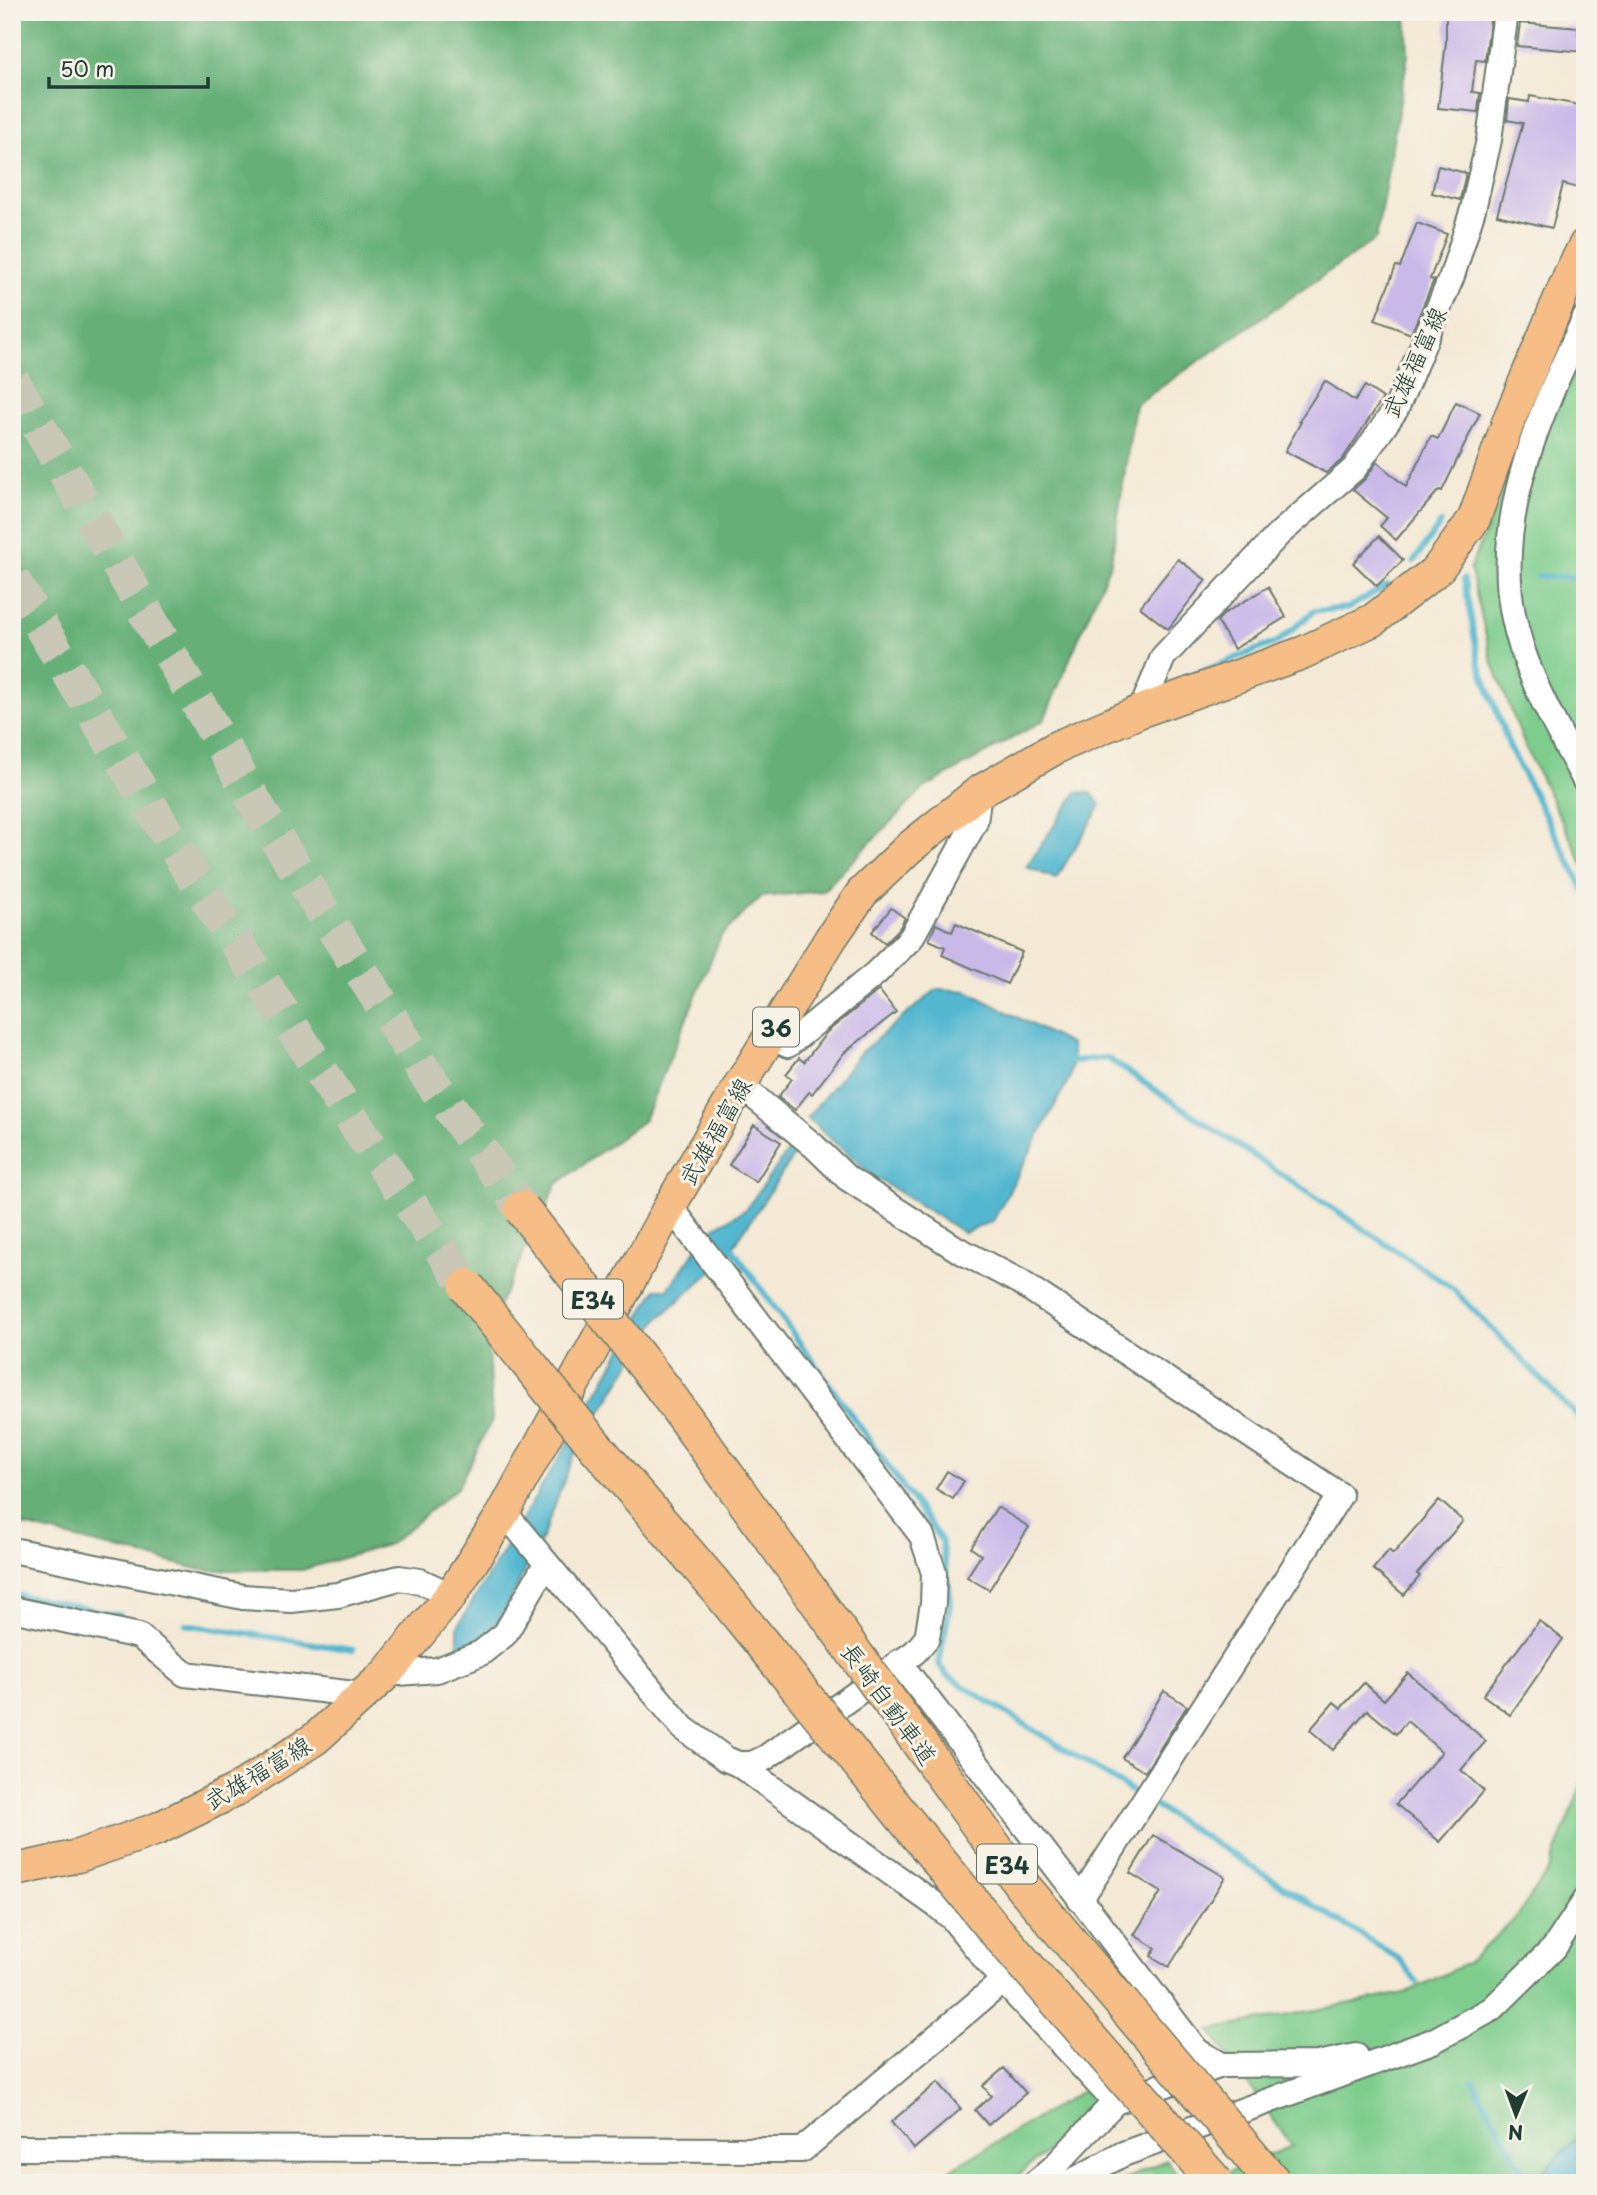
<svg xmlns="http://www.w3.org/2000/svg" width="1597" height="2195" font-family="'Playpen Sans','Klee One',sans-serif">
<rect width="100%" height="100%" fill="#f7f3e8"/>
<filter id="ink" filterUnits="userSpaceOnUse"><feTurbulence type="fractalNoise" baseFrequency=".0143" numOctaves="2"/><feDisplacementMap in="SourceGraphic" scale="14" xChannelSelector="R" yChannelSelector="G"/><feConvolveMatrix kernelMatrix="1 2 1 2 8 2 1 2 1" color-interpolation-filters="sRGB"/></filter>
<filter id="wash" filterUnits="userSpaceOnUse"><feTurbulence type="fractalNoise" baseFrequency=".00686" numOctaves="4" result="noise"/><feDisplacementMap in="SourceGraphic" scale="28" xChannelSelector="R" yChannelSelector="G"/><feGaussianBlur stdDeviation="1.57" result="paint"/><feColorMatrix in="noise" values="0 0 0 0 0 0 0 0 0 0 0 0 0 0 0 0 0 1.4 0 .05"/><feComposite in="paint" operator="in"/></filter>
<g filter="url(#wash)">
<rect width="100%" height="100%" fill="#f4e9d5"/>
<g fill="#7ecd8d" stroke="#4e8560" stroke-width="2">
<path d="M 1585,340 L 1585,511 C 1573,542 1580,582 1585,614 L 1585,868 L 1525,746 L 1492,661 L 1470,568 L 1512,471 Z"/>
<path d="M 1585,1774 L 1585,2129 L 1533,2183 L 1201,2183 L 1292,2146 L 1210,2030 L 1405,1993 L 1468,1963 L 1518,1915 L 1550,1868 Z"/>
<path d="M 1084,2090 L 1099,2107 L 1009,2183 L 928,2183 Z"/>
<path d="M 1167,2160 L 1184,2183 L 1116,2183 Z"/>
</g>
<path fill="#66b078" stroke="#427656" stroke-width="2" d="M 12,12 L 1406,12 L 1408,55 L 1376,239 L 1135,405 L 1111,562 L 1044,720 L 923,789 L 823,891 L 761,897 L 721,936 L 644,1120 L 557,1184 L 487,1330 L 492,1420 L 458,1487 L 390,1544 L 302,1570 L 202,1570 L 12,1523 Z"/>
<g fill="#52b7d0" stroke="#387a82" stroke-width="2">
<path d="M 1585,511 L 1585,614 C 1580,582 1573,542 1585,511 Z"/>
<path d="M 1077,792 L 1091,793 L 1101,805 L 1056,879 L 1026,867 Z"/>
<path d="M 937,989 L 967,991 L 1071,1045 L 1073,1061 L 1070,1077 L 993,1221 L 964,1233 L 873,1176 L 807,1118 L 861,1052 Z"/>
<path d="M 788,1151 L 794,1155 L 725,1259 L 658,1319 L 573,1457 L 543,1536 L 500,1619 L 478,1643 L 458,1650 L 458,1626 L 562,1453 L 656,1289 L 668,1289 L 709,1231 L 746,1209 Z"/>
<path d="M 1585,2129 L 1585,2183 L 1533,2183 Z"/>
</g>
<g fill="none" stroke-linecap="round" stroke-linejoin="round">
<g stroke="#52b7d0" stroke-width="6">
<path d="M 1414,561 L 1441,523"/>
<path d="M 1538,576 L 1585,578"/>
<path d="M 1464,579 L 1479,663 L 1510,748 L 1585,892"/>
<path d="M 1180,680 L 1279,641 L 1314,611 L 1348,608 L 1388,585"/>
<path d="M 1073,1061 L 1107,1058 L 1452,1288 L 1585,1424"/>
<path d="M 729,1244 L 941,1540 L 951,1600 L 939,1664 L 946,1675 L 1141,1797"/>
<path d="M 12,1594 L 119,1615"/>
<path d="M 186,1624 L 353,1650"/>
<path d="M 1150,1803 L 1398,1958 L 1417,1982"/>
<path d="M 1473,2081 L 1529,2183"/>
</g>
</g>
<g id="blocks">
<g fill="#c9b9e9">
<path d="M 1446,12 L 1489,12 L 1490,20 L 1485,61 L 1476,60 L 1472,92 L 1480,93 L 1478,112 L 1438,108 L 1446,42 Z"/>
<path d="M 1520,23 L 1579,28 L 1578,34 L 1585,34 L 1585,52 L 1517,46 Z"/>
<path d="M 1530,96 L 1585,106 L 1585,178 L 1582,189 L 1563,184 L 1552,228 L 1497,215 L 1523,123 L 1507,120 L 1509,99 L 1529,102 Z"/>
<path d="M 1438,166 L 1466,173 L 1460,200 L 1432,193 Z"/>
<path d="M 1417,223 L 1447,234 L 1430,279 L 1434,280 L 1411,334 L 1375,320 L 1396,266 L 1400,267 Z"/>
<path d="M 1325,381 L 1355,401 L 1365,386 L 1383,398 L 1342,460 L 1326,473 L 1285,451 L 1301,422 L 1299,421 Z"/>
<path d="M 1456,402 L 1480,413 L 1442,491 L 1439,490 L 1396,540 L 1380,526 L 1387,518 L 1353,490 L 1366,478 L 1377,462 L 1406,487 L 1431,436 L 1438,439 Z"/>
<path d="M 1379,536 L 1403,560 L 1377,586 L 1353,563 Z"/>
<path d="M 1178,559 L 1206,580 L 1168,629 L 1140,607 Z"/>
<path d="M 1268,587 L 1286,617 L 1234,649 L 1217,621 L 1225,613 Z"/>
<path d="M 891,908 L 905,918 L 899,929 L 885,943 L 872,932 Z"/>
<path d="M 956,923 L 1022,952 L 1007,984 L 942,955 L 945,947 L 929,940 L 936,924 L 952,932 Z"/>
<path d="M 879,990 L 896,1012 L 844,1053 L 812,1094 L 809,1092 L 795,1110 L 778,1097 L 792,1079 L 786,1074 L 799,1058 L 804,1062 L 827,1032 Z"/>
<path d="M 754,1125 L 781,1142 L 756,1182 L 729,1165 Z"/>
<path d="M 947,1471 L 964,1481 L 953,1499 L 936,1489 Z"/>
<path d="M 1439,1500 L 1463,1521 L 1417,1574 L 1420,1576 L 1404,1595 L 1373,1569 L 1389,1550 L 1393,1554 Z"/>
<path d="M 997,1507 L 1029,1527 L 989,1590 L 967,1577 L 981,1555 L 971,1548 Z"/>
<path d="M 1539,1621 L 1563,1639 L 1510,1715 L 1483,1695 Z"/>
<path d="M 1408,1673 L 1486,1741 L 1461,1770 L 1484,1791 L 1440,1842 L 1396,1804 L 1442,1752 L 1407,1721 L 1396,1734 L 1367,1710 L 1333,1750 L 1310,1730 L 1334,1702 L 1341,1708 L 1364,1683 L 1384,1700 Z"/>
<path d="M 1164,1691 L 1187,1706 L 1145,1772 L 1122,1758 Z"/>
<path d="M 1153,1835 L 1225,1877 L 1169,1967 L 1151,1956 L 1156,1948 L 1134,1935 L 1161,1892 L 1130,1873 Z"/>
<path d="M 1004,2068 L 1026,2093 L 988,2125 L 975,2110 L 991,2096 L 983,2086 Z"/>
<path d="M 938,2082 L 961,2109 L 914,2149 L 891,2122 Z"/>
</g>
</g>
</g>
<g filter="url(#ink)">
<use href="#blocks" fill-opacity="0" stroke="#6a796c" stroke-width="2"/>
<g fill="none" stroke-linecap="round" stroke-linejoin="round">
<g stroke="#c9c7b5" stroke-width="35" stroke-dasharray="35 18" stroke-linecap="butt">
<path d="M 12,380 L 271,830 L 426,1074 L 522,1209"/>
<path d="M 12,579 L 194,878 L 358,1128 L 467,1287"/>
</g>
<defs>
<g id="minor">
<path d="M 1585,318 C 1543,407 1493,514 1513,614 C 1524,673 1557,728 1585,781"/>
<path d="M 1141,711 L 1163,657 L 1279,534 L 1354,469 L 1396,409 L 1452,276 L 1473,209 L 1489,140 L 1506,12"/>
<path d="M 770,1037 L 788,1045 L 876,973 L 911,938 L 975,822 L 979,792"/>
<path d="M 740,1085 L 814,1146 L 847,1178 L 957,1249 L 1020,1282 L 1340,1495 L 1080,1900"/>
<path d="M 670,1206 L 922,1536 L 934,1573 L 933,1603 L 927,1638 L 915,1652 L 765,1758 L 752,1764 L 738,1764"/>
<path d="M 12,1550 L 243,1597 L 291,1600 L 338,1595 L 399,1578 L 420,1581 L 451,1595"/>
<path d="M 12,1609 L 139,1636 L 185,1674 L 363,1695"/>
<path d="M 899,1662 L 1197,2051 L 1222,2065"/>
<path d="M 386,1674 L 437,1670 L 481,1653 L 505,1634 L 546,1564"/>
<path d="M 1003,1981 L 1115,2102"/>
<path d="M 12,2148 L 802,2150 L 1003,1981 L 952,1918 L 936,1905 L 738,1764 L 726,1759 L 683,1728 L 504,1512"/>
<path d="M 1035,2183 L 1053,2168 L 1115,2102 L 1222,2065 L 1318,2064 L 1356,2056"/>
<path d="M 1069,2183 L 1123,2154 L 1433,2041 L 1492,2009 L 1554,1948 L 1585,1901"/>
</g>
<path id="major" d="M 12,1871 L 78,1856 L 157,1829 L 238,1789 L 316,1738 L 386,1674 L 451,1595 L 504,1512 L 670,1206 L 740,1085 L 831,938 L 862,893 L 909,848 L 979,792 L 1057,747 L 1141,711 L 1302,653 L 1373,620 L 1437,570 L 1474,519 L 1509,420 L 1570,274 L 1585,245"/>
<g id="highway">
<path d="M 663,1388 L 763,1526"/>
<path d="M 596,1447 L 712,1582"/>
</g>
</defs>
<use href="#minor" stroke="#6a796c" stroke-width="28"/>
<use href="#major" stroke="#6a796c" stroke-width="35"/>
<use href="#highway" stroke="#6a796c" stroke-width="38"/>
<use href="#minor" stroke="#fff" stroke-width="24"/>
<use href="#major" stroke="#f6be86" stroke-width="32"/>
<use href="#highway" stroke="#f6be86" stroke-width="35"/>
<defs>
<g id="highway-bridge">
<path d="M 522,1209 L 663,1388"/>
<path d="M 467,1287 L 596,1447"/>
<path d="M 763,1526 L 1021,1884 L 1274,2183"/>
<path d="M 712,1582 L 995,1930 L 1216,2183"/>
</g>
</defs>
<use href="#highway-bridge" stroke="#6a796c" stroke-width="38" stroke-linecap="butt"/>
<use href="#highway-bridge" stroke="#f6be86" stroke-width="35"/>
</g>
</g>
<g text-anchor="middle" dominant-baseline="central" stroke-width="6" stroke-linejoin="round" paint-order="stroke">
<g fill="#f7f3e8" stroke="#60746a" stroke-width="2">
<rect x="753" y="1007.5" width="46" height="39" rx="5"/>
<rect x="563" y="1279.5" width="60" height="39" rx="5"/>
<rect x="977" y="1844.5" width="60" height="39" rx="5"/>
</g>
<g font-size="23" font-weight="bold" fill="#1f3d34">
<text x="776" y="1027">36</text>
<text x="593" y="1299">E34</text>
<text x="1007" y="1864">E34</text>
</g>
<g font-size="24" fill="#1f3d34" stroke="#f7f3e8">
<text transform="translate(1413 362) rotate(-65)">武雄福富線</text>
<text transform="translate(714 1131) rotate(-60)">武雄福富線</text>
<text transform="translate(890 1703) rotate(54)">長崎自動車道</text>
<text transform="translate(257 1772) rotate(-31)">武雄福富線</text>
</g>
</g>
<rect width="1597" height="2195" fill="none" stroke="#f7f3e8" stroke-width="42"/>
<g transform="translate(1516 2115) rotate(181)" stroke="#f7f3e8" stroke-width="5" paint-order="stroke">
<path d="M0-5L12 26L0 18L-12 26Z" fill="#1f3d34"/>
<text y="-10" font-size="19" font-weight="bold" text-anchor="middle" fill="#1f3d34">N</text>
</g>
<path d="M49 77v10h159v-10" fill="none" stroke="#1f3d34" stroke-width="3.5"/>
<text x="60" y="77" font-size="21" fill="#1f3d34" stroke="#f7f3e8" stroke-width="5" paint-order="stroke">50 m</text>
</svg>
